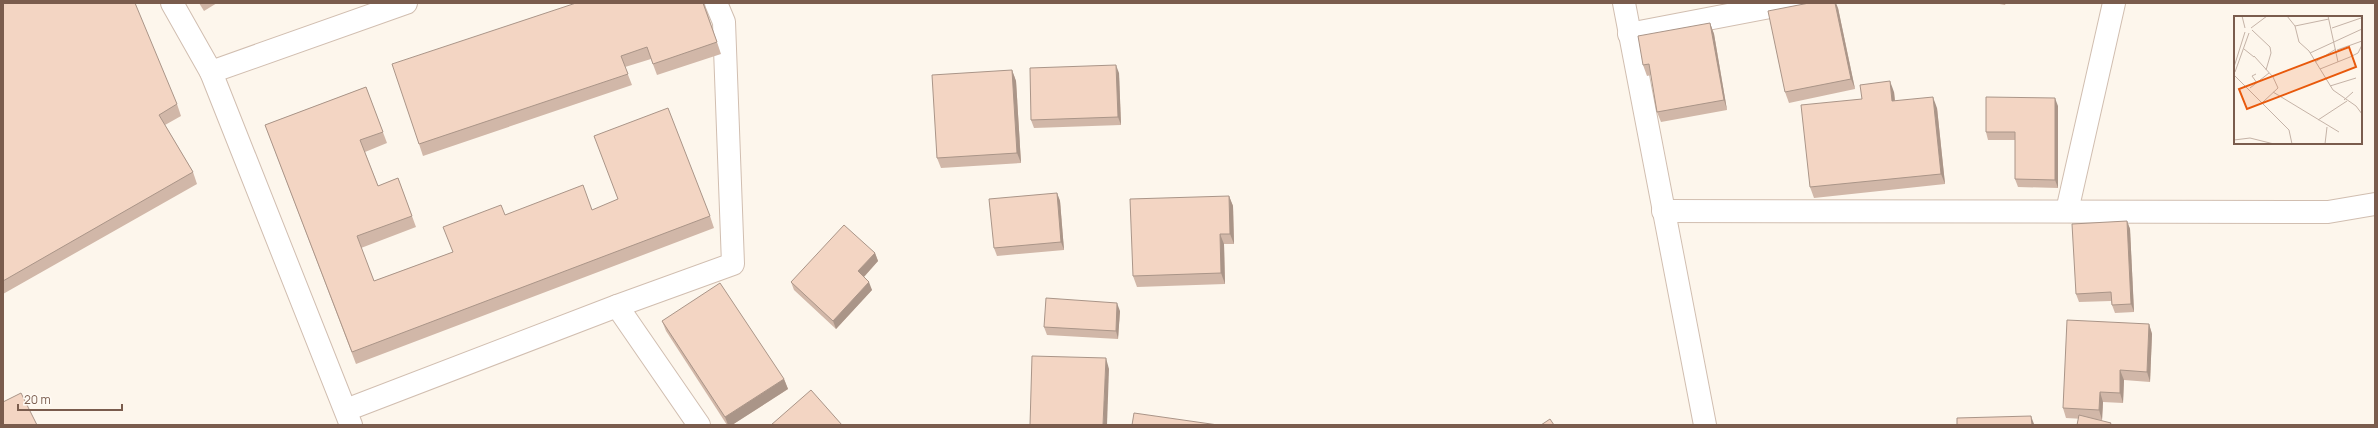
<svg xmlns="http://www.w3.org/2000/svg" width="2378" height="428" font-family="Manrope,sans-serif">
<rect width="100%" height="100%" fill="#fdf6ec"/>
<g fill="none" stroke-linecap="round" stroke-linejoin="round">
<defs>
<g id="minor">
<path d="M 172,3 L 211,72 L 351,425"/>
<path d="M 1624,3 L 1705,425"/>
<path d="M 1629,34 L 1791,3"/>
<path d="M 211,72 L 406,3"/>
<path d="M 1663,211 L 2328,212 L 2375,204"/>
<path d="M 2067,211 L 2114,3"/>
<path d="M 617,306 L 699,425"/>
<path d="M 346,410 L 617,306 L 733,264 L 724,22 L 716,3"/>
</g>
</defs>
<use href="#minor" stroke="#d1beb0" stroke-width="24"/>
<use href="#minor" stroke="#fff" stroke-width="22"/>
</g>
<g fill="#d1b7a8">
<path d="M 3,3 L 177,104 L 181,116 L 165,125 L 193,172 L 197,184 L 3,294 Z"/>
<path d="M 199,3 L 217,3 L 204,11 Z"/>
<path d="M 704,3 L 721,54 L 657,75 L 651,59 L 625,67 L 632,85 L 423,156 L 419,144 Z"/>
<path d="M 1994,3 L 2006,3 L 2005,5 Z"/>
<path d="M 1838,8 L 1855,89 L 1789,103 L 1785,92 Z"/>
<path d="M 1710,23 L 1714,34 L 1727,110 L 1661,122 L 1657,112 L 1651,75 L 1647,76 L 1643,65 Z"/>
<path d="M 1012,70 L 1016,81 L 1021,163 L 941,168 L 937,158 Z"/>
<path d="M 1119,73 L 1121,125 L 1034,128 L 1031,120 Z"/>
<path d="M 366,87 L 387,143 L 365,152 L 378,186 L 398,178 L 416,227 L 361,248 L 374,281 L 453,252 L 505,215 L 592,210 L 710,216 L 714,228 L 356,364 L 265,125 Z"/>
<path d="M 1894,92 L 1895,101 L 1937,108 L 1945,184 L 1814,198 L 1810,187 L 1862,99 Z"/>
<path d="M 2058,106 L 2058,188 L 2018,187 L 2015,179 L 2015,140 L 1988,140 L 1986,132 Z"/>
<path d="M 1057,193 L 1060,201 L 1064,250 L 997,256 L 994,248 Z"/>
<path d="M 1229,196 L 1233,206 L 1234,244 L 1224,244 L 1225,284 L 1137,287 L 1133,276 Z"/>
<path d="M 2127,221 L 2130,229 L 2134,312 L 2115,313 L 2112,305 L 2111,301 L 2079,302 L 2076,294 Z"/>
<path d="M 875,253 L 878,261 L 864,277 L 872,290 L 836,329 L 794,290 L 791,282 Z"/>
<path d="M 1120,311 L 1118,339 L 1047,335 L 1044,327 Z"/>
<path d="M 662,321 L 784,379 L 788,389 L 732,425 L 727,425 L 666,331 Z"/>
<path d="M 2149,324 L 2152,334 L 2150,382 L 2124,380 L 2123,403 L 2103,402 L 2102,420 L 2066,418 L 2063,408 Z"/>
</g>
<g fill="#aa9588">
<path d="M 1835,3 L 1836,3 L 1838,8 L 1855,89 L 1851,79 Z"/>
<path d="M 1710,23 L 1714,34 L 1727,110 L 1724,100 Z"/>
<path d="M 1116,65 L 1119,73 L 1121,125 L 1118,117 Z"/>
<path d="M 1012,70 L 1016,81 L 1021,163 L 1017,153 Z"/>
<path d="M 1890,81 L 1894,92 L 1896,112 L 1892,101 Z"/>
<path d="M 1933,97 L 1937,108 L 1945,184 L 1941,174 Z"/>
<path d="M 2055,98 L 2058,106 L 2058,188 L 2055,180 Z"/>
<path d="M 1057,193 L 1060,201 L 1064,250 L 1061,242 Z"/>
<path d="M 1229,196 L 1233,206 L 1234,244 L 1230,234 Z"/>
<path d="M 2127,221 L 2130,229 L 2134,312 L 2131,304 Z"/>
<path d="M 1220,234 L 1224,244 L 1225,284 L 1221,273 Z"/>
<path d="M 875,253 L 878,261 L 861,280 L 858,271 Z"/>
<path d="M 869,282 L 872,290 L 836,329 L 833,321 Z"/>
<path d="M 1117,303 L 1120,311 L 1118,339 L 1116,331 Z"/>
<path d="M 2149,324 L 2152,334 L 2150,382 L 2147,372 Z"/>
<path d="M 1106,358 L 1109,369 L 1107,425 L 1103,425 Z"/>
<path d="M 2120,370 L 2124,380 L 2123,403 L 2120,393 Z"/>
<path d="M 784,379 L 788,389 L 732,425 L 728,425 L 725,417 Z"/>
<path d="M 2100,392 L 2103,402 L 2102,420 L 2099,410 Z"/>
<path d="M 2031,416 L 2034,424 L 2034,425 L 2032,425 Z"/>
</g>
<g fill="#f3d5c3" stroke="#aa9588">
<path d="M 3,3 L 135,3 L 177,104 L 159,115 L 193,172 L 3,281 Z"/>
<path d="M 576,3 L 703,3 L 717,42 L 653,64 L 647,47 L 621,56 L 628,74 L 419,144 L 392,64 Z"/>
<path d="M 1809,3 L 1835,3 L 1851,79 L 1785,92 L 1768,11 Z"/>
<path d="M 1710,23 L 1724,100 L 1657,112 L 1649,64 L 1643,65 L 1638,36 Z"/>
<path d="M 1116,65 L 1118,117 L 1031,120 L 1030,68 Z"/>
<path d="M 1012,70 L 1017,153 L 937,158 L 932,75 Z"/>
<path d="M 1890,81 L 1892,101 L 1933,97 L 1941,174 L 1810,187 L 1801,105 L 1862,99 L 1860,85 Z"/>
<path d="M 366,87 L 383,132 L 360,140 L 378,186 L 398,178 L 412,216 L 357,236 L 374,281 L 453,252 L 443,227 L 501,205 L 505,215 L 583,185 L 592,210 L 618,199 L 594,136 L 668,108 L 710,216 L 352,352 L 265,125 Z"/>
<path d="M 1986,97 L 2055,98 L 2055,180 L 2015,179 L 2015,132 L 1986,132 Z"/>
<path d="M 1057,193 L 1061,242 L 994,248 L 989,199 Z"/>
<path d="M 1229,196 L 1230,234 L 1220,234 L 1221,273 L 1133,276 L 1130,199 Z"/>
<path d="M 2127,221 L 2131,304 L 2112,305 L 2111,292 L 2076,294 L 2072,224 Z"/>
<path d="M 844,225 L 875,253 L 858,271 L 869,282 L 833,321 L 791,282 Z"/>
<path d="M 720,283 L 784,379 L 725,417 L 662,321 Z"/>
<path d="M 1046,298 L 1117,303 L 1116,331 L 1044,327 Z"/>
<path d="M 2067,320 L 2149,324 L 2147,372 L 2120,370 L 2120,393 L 2100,392 L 2099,410 L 2063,408 Z"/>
<path d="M 1032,356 L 1106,358 L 1103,425 L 1030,425 Z"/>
<path d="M 811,390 L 842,425 L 771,425 Z"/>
<path d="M 21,393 L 37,425 L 3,425 L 3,402 Z"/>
<path d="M 1134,413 L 1218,425 L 1132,425 Z"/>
<path d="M 2079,415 L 2111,423 L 2110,425 L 2077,425 Z"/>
<path d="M 2031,416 L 2032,425 L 1957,425 L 1957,418 Z"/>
<path d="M 1550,419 L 1554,425 L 1541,425 Z"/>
</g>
<g transform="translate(2234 16)">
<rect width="128" height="128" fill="#fdf6ec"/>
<path fill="none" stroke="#c5b3a7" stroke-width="1" d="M 8,0 L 11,12M 53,0 L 61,10 L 65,26 L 75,35 L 99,74 L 122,90 L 128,98M 94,0 L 104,46M 61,10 L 95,3M 17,12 L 33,0M 98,12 L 127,2M 18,14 L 36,31 L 37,37 L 32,54M 10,33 L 20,41M 103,34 L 128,25M 76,37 L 128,13M 20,40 L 39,61 L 44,72 L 29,86M 81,46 L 102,33M 0,51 L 11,16M 86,53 L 116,41 L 124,37 L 128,29M 1,56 L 15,17M 22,58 L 18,60 L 23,67M 1,60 L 55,114 L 58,128M 96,70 L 122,62M 16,72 L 35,57M 39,76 L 105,116M 110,84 L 119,76M 84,104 L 113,85M 0,124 L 16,122 L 40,128M 91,128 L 93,111"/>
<path fill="#e8590c" fill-opacity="0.15" stroke="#e8590c" stroke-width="2" d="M 115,31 L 122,51 L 13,93 L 5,73 Z"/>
<rect width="128" height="128" fill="none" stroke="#7a5c4d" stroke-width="2"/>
</g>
<rect width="2378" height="428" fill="none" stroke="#7a5c4d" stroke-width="8"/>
<path d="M18 404v6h104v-6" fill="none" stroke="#7a5c4d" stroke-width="2"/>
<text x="24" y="404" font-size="12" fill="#7a5c4d" stroke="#fffaf3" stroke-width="3" paint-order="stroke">20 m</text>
</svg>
